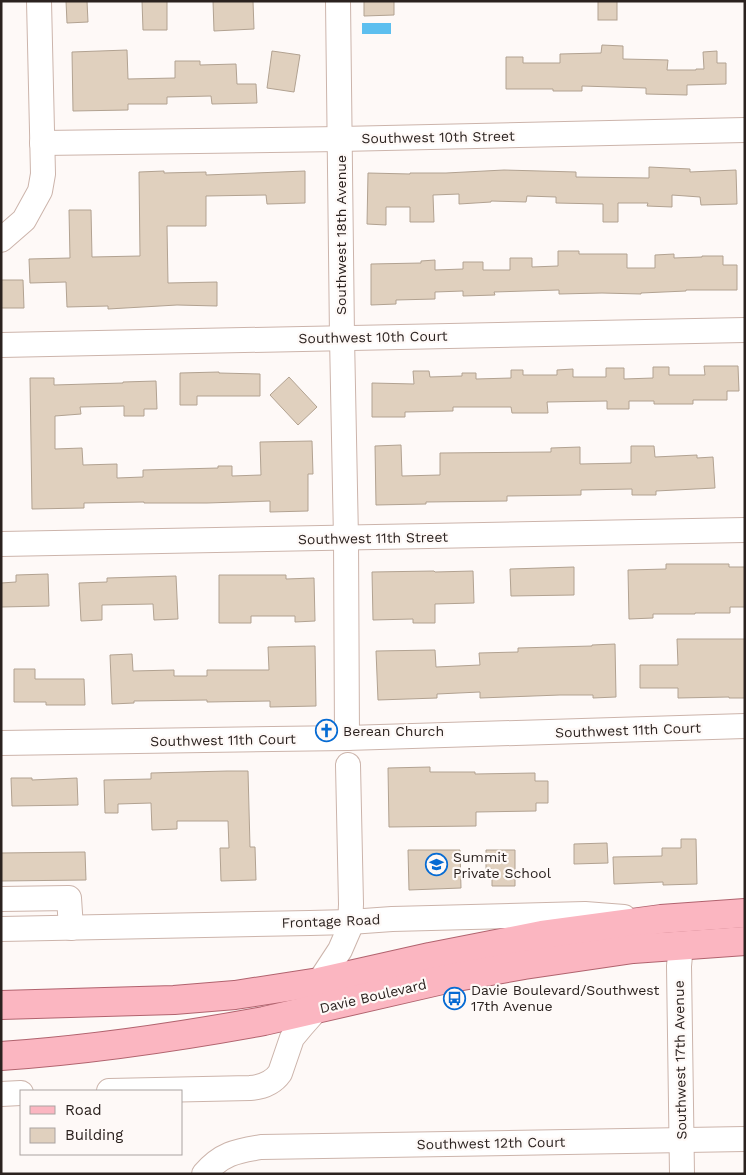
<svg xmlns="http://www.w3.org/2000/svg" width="746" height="1175" font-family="'Work Sans',sans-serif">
<rect width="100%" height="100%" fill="#fef9f7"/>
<rect fill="#5dbfef" x="362" y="23" width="29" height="11"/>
<g fill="#e0d0be" stroke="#b2a291">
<path d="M 66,1 L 87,1 L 88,22 L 67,23 Z"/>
<path d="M 142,1 L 167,1 L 167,30 L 143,30 Z"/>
<path d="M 213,1 L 253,1 L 254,29 L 214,31 Z"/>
<path d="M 364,1 L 394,1 L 394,15 L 364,16 Z"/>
<rect x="598" y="1" width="19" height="19"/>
<path d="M 602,45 L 623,46 L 623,59 L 668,60 L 667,70 L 696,70 L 696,69 L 704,69 L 703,52 L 717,51 L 717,63 L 726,63 L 726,84 L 687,85 L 687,95 L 646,94 L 646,88 L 582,86 L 582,91 L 553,91 L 553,89 L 506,89 L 506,57 L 523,57 L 523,63 L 560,63 L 560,54 L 601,53 Z"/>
<path d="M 127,50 L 128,79 L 175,78 L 175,61 L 200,61 L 200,65 L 236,64 L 237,84 L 256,84 L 257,103 L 212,104 L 211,96 L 167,97 L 167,104 L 128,104 L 128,110 L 73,111 L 72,52 Z"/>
<path d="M 272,51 L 300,55 L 294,92 L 267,88 Z"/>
<path d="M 649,167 L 690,169 L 690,172 L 736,170 L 737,204 L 701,205 L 700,197 L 672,195 L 672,207 L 647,206 L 648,203 L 618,203 L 618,222 L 603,222 L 603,204 L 556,203 L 556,197 L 527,196 L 526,202 L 491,201 L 491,202 L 459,204 L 459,194 L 433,195 L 434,222 L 410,222 L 410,207 L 386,207 L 386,225 L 367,224 L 368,173 L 410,174 L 410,173 L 446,173 L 504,170 L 576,172 L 576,177 L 649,178 Z"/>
<path d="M 164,171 L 164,173 L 206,172 L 206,175 L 305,171 L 305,203 L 267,204 L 266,195 L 206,196 L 206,226 L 167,226 L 168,283 L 217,282 L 217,306 L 177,305 L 108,309 L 108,306 L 67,307 L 66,282 L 30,283 L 29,259 L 70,258 L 69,210 L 91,210 L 92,257 L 140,256 L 139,172 Z"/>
<path d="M 558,251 L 579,251 L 579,254 L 627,254 L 627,268 L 655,268 L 655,255 L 674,254 L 674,258 L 702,257 L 702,256 L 723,256 L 723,265 L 737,265 L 737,290 L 686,290 L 686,291 L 641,293 L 641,294 L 602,293 L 559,294 L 559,290 L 494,292 L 495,295 L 463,296 L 463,291 L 435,292 L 435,299 L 396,300 L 396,304 L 371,305 L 371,264 L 421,263 L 421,261 L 435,260 L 435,270 L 463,269 L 463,262 L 483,262 L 483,270 L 510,270 L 510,258 L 532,258 L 532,267 L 558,266 Z"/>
<path d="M 1,280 L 23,280 L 24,308 L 1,308 Z"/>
<path d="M 704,366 L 738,366 L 739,391 L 727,391 L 727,400 L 693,400 L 693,404 L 654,404 L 654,401 L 629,401 L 629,409 L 607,409 L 607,401 L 547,402 L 548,413 L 512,413 L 511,407 L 453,407 L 453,411 L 405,412 L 405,417 L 372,417 L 372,383 L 414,384 L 413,371 L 429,371 L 430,377 L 462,376 L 462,373 L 476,373 L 476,379 L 511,378 L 511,370 L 523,370 L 523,375 L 557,375 L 557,370 L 573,369 L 573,377 L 606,377 L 606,368 L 624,368 L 624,379 L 653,378 L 653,367 L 669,367 L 669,375 L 705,375 Z"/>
<path d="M 219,372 L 219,373 L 260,374 L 260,396 L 197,396 L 197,405 L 180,405 L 180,373 Z"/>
<path d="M 289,377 L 317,407 L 298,425 L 270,395 Z"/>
<path d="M 30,378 L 54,378 L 54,385 L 123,383 L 123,382 L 156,381 L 157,409 L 144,409 L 144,416 L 124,416 L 124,406 L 80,407 L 81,414 L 55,416 L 55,449 L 82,448 L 83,465 L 117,464 L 117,478 L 143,477 L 143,470 L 218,468 L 218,466 L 232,466 L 232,476 L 261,475 L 260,442 L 312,441 L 313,474 L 308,474 L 308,511 L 270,512 L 270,501 L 207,503 L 144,503 L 144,502 L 84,503 L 84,508 L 32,509 Z"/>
<path d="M 401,445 L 402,476 L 440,475 L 440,453 L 551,452 L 551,448 L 580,447 L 580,464 L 631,463 L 631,446 L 654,446 L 655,457 L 697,455 L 697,458 L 713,457 L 715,488 L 656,491 L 656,495 L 632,495 L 632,489 L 581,490 L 581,495 L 507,496 L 507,501 L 426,502 L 426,504 L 376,505 L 375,446 Z"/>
<path d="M 666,564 L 729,564 L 729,567 L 745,567 L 745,607 L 730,607 L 730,613 L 695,613 L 695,614 L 653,614 L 653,618 L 629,619 L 628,570 L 666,569 Z"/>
<path d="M 574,567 L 574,595 L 511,596 L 510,569 Z"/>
<path d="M 434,571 L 435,572 L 473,571 L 474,603 L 435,604 L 435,623 L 413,623 L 413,619 L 373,620 L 372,572 Z"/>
<path d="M 48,574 L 49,606 L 1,607 L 1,583 L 16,582 L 16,575 Z"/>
<path d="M 219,575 L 286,575 L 286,579 L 314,578 L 315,621 L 295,622 L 295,616 L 251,616 L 251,623 L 219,623 Z"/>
<path d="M 176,576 L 178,619 L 154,620 L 153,604 L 102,605 L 102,620 L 81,621 L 79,583 L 107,582 L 107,578 Z"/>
<path d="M 677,639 L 745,639 L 745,698 L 729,698 L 729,697 L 678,698 L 678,688 L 640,688 L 640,665 L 678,665 Z"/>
<path d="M 615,644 L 616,697 L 593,698 L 593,695 L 560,695 L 480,698 L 480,692 L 437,694 L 437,698 L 378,700 L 376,651 L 435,650 L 436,667 L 480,665 L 479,653 L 518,652 L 518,648 L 592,646 L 592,645 Z"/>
<path d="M 315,646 L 316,706 L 270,707 L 270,701 L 207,702 L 207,700 L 134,701 L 134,703 L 112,704 L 110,655 L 132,654 L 133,671 L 174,670 L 174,676 L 207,676 L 207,670 L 269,670 L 268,647 Z"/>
<path d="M 14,669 L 35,669 L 35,679 L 84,679 L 85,705 L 46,705 L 46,702 L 14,702 Z"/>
<path d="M 430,767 L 430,772 L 475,772 L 475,774 L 535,773 L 535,781 L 548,781 L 548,803 L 536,803 L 536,811 L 476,812 L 476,826 L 389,827 L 388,768 Z"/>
<path d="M 227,771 L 248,771 L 250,847 L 255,847 L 256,880 L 221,881 L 220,848 L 229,848 L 228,821 L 177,821 L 177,829 L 152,830 L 151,803 L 118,804 L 118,813 L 105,813 L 104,780 L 151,779 L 151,773 Z"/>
<path d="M 11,778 L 32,778 L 32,780 L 77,778 L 78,805 L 12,806 Z"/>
<path d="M 681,839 L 696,839 L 697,884 L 663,885 L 663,882 L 614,884 L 613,857 L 662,856 L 662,848 L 681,848 Z"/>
<path d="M 607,843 L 608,863 L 574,864 L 574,844 Z"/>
<path d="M 408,850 L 460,850 L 461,888 L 409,890 Z"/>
<path d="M 486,850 L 515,850 L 515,886 L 492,886 L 492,869 L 486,869 Z"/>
<path d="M 85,852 L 86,880 L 1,881 L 1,853 Z"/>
</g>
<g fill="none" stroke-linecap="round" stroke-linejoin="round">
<defs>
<g id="minor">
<path d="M 338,1 L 342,337 L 346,539 L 347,738"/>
<path d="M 42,143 L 340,139 L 745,130"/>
<path d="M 1,240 L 24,220 L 40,191 L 43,174 L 39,1"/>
<path d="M 1,345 L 745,330"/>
<path d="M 1,544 L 745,530"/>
<path d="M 1,743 L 347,738 L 745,726"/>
<path d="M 1,899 L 69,898 L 71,928"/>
<path d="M 1,929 L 310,923 L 350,922 L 392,919 L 585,914 L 624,917"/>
<path d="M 681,945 L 679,966 L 682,1174"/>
<path d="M 319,982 L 340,950 L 350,927 L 351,904 L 348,765"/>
<path d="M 109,1091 L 250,1088 C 263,1087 273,1083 280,1073 L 292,1038 L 302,1026 L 317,1009"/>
<path d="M 1,1094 L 21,1093"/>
<path d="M 204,1174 C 221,1154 236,1151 261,1147 L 745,1139"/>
</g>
<g id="major">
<path d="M 1,1005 L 174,1000 L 235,995 L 319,982 L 430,957 L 542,935 L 661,919 L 745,913"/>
<path d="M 1,1056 C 89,1050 177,1037 264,1021 L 451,978 L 524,965 L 633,949 L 745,941"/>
</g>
</defs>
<use href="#minor" stroke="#ccb4ab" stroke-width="26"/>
<use href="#major" stroke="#b1636e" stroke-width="30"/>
<use href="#minor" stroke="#fff" stroke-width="24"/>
<use href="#major" stroke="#fbb6c1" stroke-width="28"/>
</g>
<defs>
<symbol id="church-ring" viewBox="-11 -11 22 22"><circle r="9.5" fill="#fef9f7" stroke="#066bd3" stroke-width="1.5"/><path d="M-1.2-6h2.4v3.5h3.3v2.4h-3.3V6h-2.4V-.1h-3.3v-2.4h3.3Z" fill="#066bd3"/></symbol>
<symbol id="school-ring" viewBox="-11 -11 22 22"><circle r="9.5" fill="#fef9f7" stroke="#066bd3" stroke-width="1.5"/><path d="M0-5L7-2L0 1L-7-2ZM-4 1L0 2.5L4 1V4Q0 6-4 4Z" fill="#066bd3"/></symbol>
<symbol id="bus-ring" viewBox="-11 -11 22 22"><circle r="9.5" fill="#fef9f7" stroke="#066bd3" stroke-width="1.5"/><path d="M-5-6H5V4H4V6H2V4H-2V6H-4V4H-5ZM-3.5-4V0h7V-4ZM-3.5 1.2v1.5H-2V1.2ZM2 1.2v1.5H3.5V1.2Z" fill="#066bd3"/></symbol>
</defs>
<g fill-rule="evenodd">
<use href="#church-ring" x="314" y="718" width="25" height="25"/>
<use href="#school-ring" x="424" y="852" width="25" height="25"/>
<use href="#bus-ring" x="442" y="986" width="25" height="25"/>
</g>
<g text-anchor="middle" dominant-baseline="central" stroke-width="4.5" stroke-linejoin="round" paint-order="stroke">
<g font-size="14" fill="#2b221f" stroke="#fef9f7">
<text transform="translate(438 137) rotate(-1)">Southwest 10th Street</text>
<text transform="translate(341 235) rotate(-90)">Southwest 18th Avenue</text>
<text transform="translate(373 337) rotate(-1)">Southwest 10th Court</text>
<text transform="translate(373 538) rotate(-1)">Southwest 11th Street</text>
<text transform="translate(628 730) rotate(-2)">Southwest 11th Court</text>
<text transform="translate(223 740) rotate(-1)">Southwest 11th Court</text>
<text transform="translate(331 921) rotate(-2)">Frontage Road</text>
<text transform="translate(373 996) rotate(-13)">Davie Boulevard</text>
<text transform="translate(680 1060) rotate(-91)">Southwest 17th Avenue</text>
<text transform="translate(491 1143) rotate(-1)">Southwest 12th Court</text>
</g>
<g font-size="14" fill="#2b221f" stroke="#fef9f7" text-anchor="start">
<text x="343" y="731">Berean Church</text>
<text x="453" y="857">Summit<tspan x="453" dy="16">Private School</tspan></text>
<text x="471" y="990">Davie Boulevard/Southwest<tspan x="471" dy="16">17th Avenue</tspan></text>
</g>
</g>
<rect width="746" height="1175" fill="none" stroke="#2b221f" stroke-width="5"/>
<rect x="20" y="1090" width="162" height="65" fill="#fef9f7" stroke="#aaa3a1"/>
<rect x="30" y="1106" width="25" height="8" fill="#fbb6c1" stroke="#aaa3a1"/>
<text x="65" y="1115" font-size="15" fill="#2b221f">Road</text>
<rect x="30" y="1128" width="25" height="15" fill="#e0d0be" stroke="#aaa3a1"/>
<text x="65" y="1140" font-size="15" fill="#2b221f">Building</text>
</svg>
